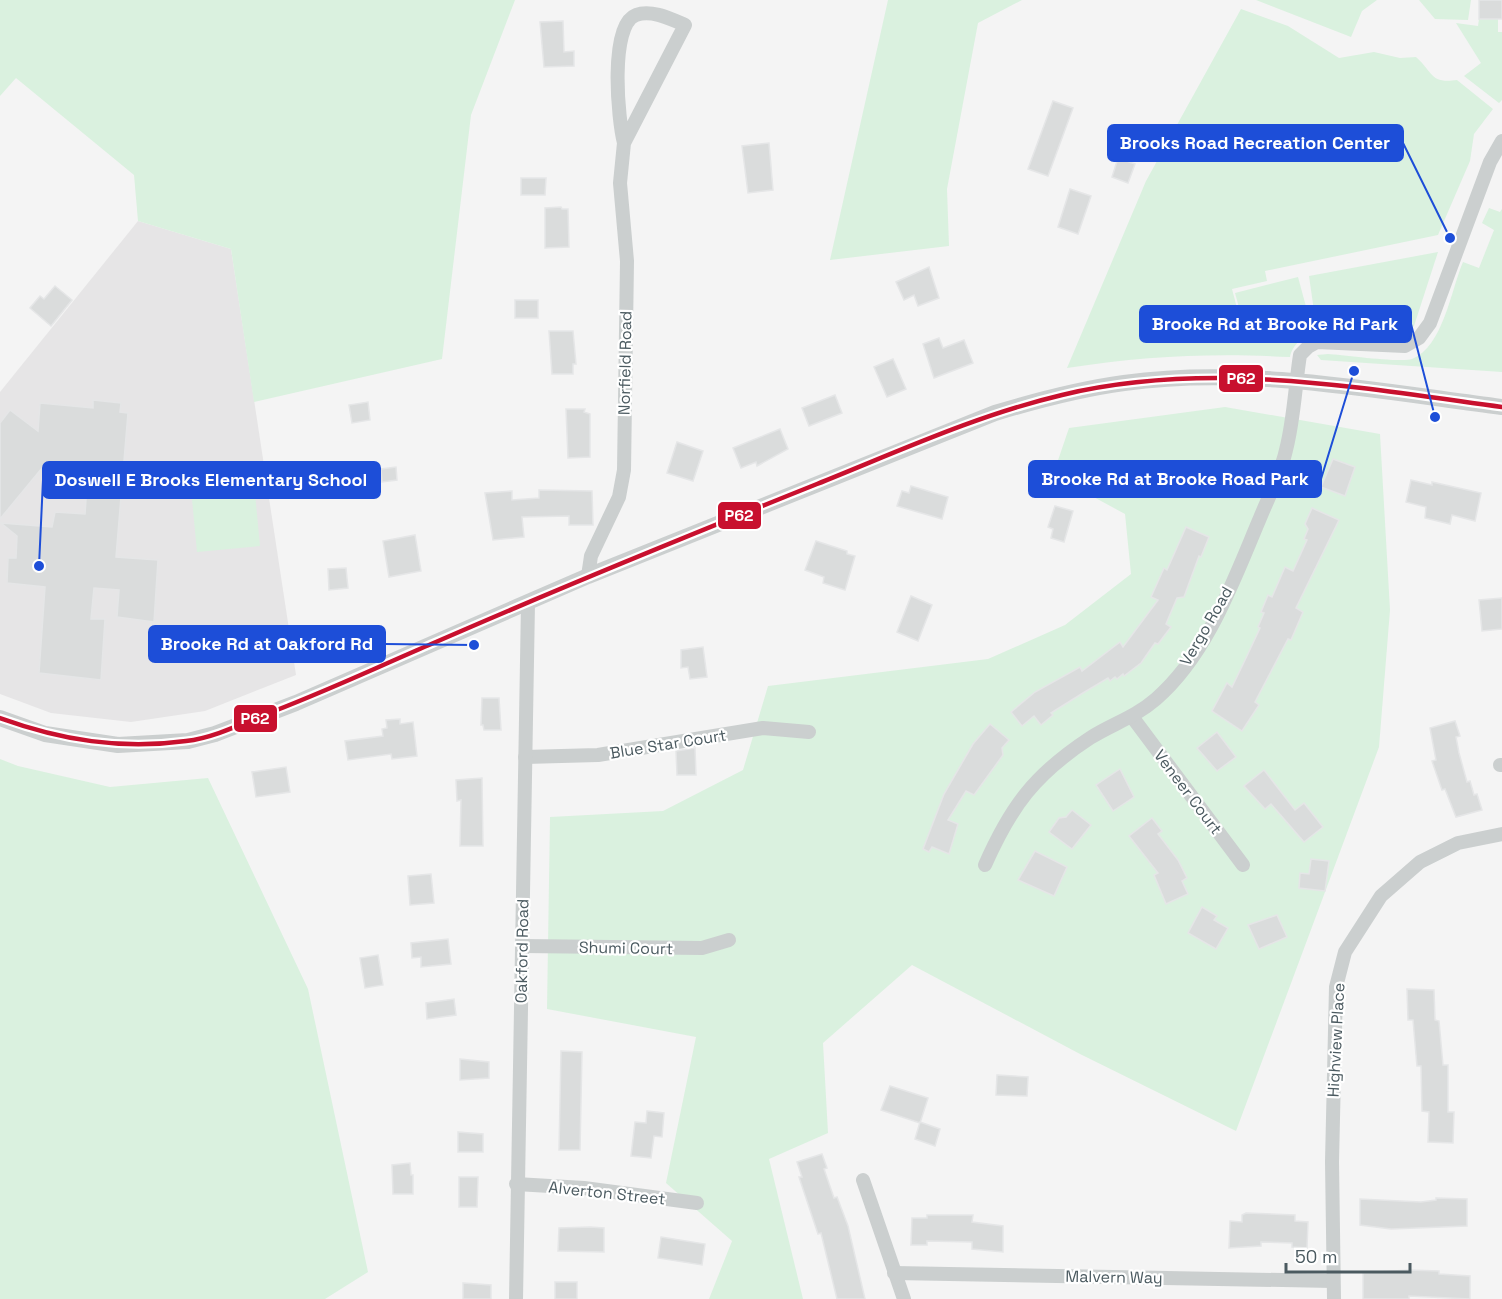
<svg xmlns="http://www.w3.org/2000/svg" width="1502" height="1299" font-family="'Space Grotesk',sans-serif">
<rect width="100%" height="100%" fill="#f4f4f4"/>
<path fill="#e6e5e6" d="M 138,221 L 231,249 L 296,675 L 205,711 L 131,722 L 51,713 L 0,694 L 0,392 Z"/>
<g fill="#daf1df">
<path d="M 0,0 L 515,0 L 471,115 L 442,359 L 254,402 L 231,249 L 138,221 L 134,175 L 16,78 L 0,96 Z"/>
<path d="M 888,0 L 1022,0 L 978,23 L 947,189 L 949,246 L 830,260 Z"/>
<path d="M 1256,0 L 1377,0 L 1362,11 L 1351,37 Z"/>
<path d="M 1419,0 L 1471,0 L 1468,20 L 1435,19 Z"/>
<path d="M 1241,9 L 1288,26 L 1339,58 L 1374,52 L 1400,58 L 1416,57 C 1433,72 1430,84 1457,80 L 1493,109 L 1474,134 L 1470,161 L 1438,235 L 1265,271 L 1267,281 L 1232,289 L 1244,335 L 1315,318 L 1309,276 L 1438,252 L 1414,326 L 1403,334 L 1317,330 C 1305,334 1292,345 1290,357 C 1210,353 1146,356 1067,368 L 1146,181 Z"/>
<path d="M 1479,19 L 1498,19 L 1498,32 L 1502,32 L 1502,100 L 1499,103 L 1464,76 L 1481,63 L 1456,23 L 1478,26 Z"/>
<path d="M 1489,208 L 1500,212 L 1502,209 L 1502,372 L 1321,360 L 1317,355 L 1328,354 C 1344,355 1401,363 1412,359 C 1443,347 1451,290 1463,262 L 1479,268 L 1494,230 L 1482,223 Z"/>
<path d="M 1298,277 L 1308,314 L 1245,329 L 1235,293 Z"/>
<path d="M 1225,407 L 1380,434 L 1390,610 L 1379,747 L 1236,1131 L 1080,1054 L 912,965 L 823,1043 L 828,1133 L 769,1159 L 803,1299 L 709,1299 L 732,1241 L 666,1183 L 696,1037 L 547,1009 L 550,817 L 663,811 L 743,770 L 768,686 L 988,659 L 1065,625 L 1131,574 L 1125,514 L 1053,475 L 1069,428 Z"/>
<path d="M 253,472 L 260,546 L 197,552 L 190,478 Z"/>
<path d="M 0,759 L 18,766 L 110,787 L 208,778 L 308,989 L 368,1272 L 325,1299 L 0,1299 Z"/>
</g>
<g fill="#dadcdc" stroke="#e5e6e7" stroke-width="1.5">
<rect x="1479" y="0" width="23" height="19"/>
<path d="M 563,21 L 564,52 L 574,51 L 574,66 L 544,67 L 540,22 Z"/>
<path d="M 1053,101 L 1073,108 L 1048,176 L 1028,169 Z"/>
<path d="M 769,143 L 773,190 L 748,193 L 742,146 Z"/>
<path d="M 1118,158 L 1135,164 L 1128,183 L 1112,177 Z"/>
<path d="M 521,178 L 546,178 L 545,195 L 521,195 Z"/>
<path d="M 1070,189 L 1091,196 L 1078,234 L 1058,227 Z"/>
<path d="M 561,207 L 562,209 L 568,209 L 569,247 L 545,248 L 545,208 Z"/>
<path d="M 929,267 L 939,298 L 918,306 L 914,295 L 904,300 L 896,282 Z"/>
<path d="M 55,286 L 72,300 L 51,326 L 30,308 L 40,296 L 44,299 Z"/>
<rect x="515" y="300" width="23" height="18"/>
<path d="M 549,331 L 573,331 L 576,364 L 573,364 L 573,374 L 552,374 Z"/>
<path d="M 939,338 L 943,348 L 964,340 L 973,363 L 934,378 L 923,344 Z"/>
<path d="M 893,359 L 906,389 L 887,397 L 874,367 Z"/>
<path d="M 835,395 L 842,413 L 809,426 L 802,408 Z"/>
<path d="M 93,400 L 121,403 L 120,412 L 128,413 L 116,557 L 158,560 L 154,622 L 117,617 L 119,590 L 94,588 L 91,619 L 105,619 L 101,680 L 39,673 L 45,587 L 7,583 L 8,558 L 16,558 L 17,536 L 1,523 L 52,527 L 55,512 L 85,514 L 88,470 L 42,468 L 0,519 L 0,423 L 10,410 L 38,431 L 40,403 L 93,408 Z"/>
<path d="M 368,402 L 370,420 L 352,423 L 349,405 Z"/>
<path d="M 566,409 L 585,409 L 584,412 L 590,414 L 590,457 L 568,458 Z"/>
<path d="M 780,429 L 788,449 L 757,466 L 756,462 L 741,468 L 733,448 Z"/>
<path d="M 677,442 L 703,451 L 693,481 L 667,473 Z"/>
<path d="M 1333,459 L 1355,467 L 1345,496 L 1321,487 Z"/>
<path d="M 396,467 L 397,480 L 382,482 L 381,469 Z"/>
<path d="M 1411,480 L 1432,485 L 1432,482 L 1481,493 L 1475,521 L 1452,515 L 1450,524 L 1425,518 L 1426,507 L 1406,502 Z"/>
<path d="M 911,486 L 948,497 L 942,519 L 897,506 L 902,491 L 909,493 Z"/>
<path d="M 539,490 L 592,491 L 593,525 L 569,525 L 569,516 L 522,517 L 524,537 L 493,540 L 485,493 L 512,491 L 512,500 L 539,498 Z"/>
<path d="M 1055,506 L 1073,511 L 1064,542 L 1051,538 L 1053,529 L 1048,527 Z"/>
<path d="M 1312,508 L 1339,520 L 1296,608 L 1303,612 L 1291,640 L 1288,639 L 1255,702 L 1259,705 L 1242,731 L 1212,711 L 1227,683 L 1232,687 L 1246,658 L 1260,628 L 1258,627 L 1264,613 L 1261,612 L 1268,595 L 1272,597 L 1285,567 L 1293,571 L 1307,540 L 1304,539 L 1308,529 L 1305,524 Z"/>
<path d="M 1186,527 L 1209,537 L 1201,557 L 1199,556 L 1184,597 L 1177,598 L 1166,624 L 1171,627 L 1158,644 L 1155,643 L 1141,663 L 1124,676 L 1123,674 L 1117,679 L 1115,677 L 1110,681 L 1108,678 L 1083,693 L 1051,713 L 1053,715 L 1041,725 L 1034,716 L 1022,726 L 1011,712 L 1035,692 L 1080,667 L 1082,671 L 1120,642 L 1123,647 L 1158,600 L 1151,597 L 1164,568 L 1167,570 Z"/>
<path d="M 415,535 L 421,571 L 389,577 L 383,541 Z"/>
<path d="M 816,541 L 847,551 L 847,554 L 855,556 L 845,590 L 823,583 L 824,577 L 805,570 Z"/>
<path d="M 346,568 L 348,588 L 329,590 L 328,569 Z"/>
<path d="M 911,596 L 932,605 L 918,641 L 897,632 Z"/>
<path d="M 1502,598 L 1502,629 L 1482,631 L 1479,600 Z"/>
<path d="M 703,647 L 707,677 L 690,679 L 688,667 L 681,668 L 681,650 Z"/>
<path d="M 482,698 L 499,698 L 501,730 L 484,730 L 483,725 L 481,725 Z"/>
<path d="M 400,719 L 400,724 L 413,722 L 417,756 L 392,759 L 391,754 L 348,760 L 345,741 L 383,736 L 382,729 L 387,728 L 386,720 Z"/>
<path d="M 1455,721 L 1460,736 L 1456,737 L 1459,753 L 1467,782 L 1470,781 L 1474,795 L 1477,794 L 1482,810 L 1456,817 L 1445,789 L 1442,790 L 1432,761 L 1436,760 L 1430,728 Z"/>
<path d="M 990,724 L 1009,740 L 1002,748 L 1003,755 L 974,795 L 966,791 L 948,820 L 958,824 L 949,854 L 932,847 L 929,852 L 923,849 L 944,794 L 973,744 Z"/>
<path d="M 1217,732 L 1236,757 L 1217,771 L 1197,748 Z"/>
<path d="M 695,748 L 696,775 L 677,775 L 676,751 Z"/>
<path d="M 286,767 L 290,792 L 256,797 L 252,772 Z"/>
<path d="M 1120,769 L 1134,797 L 1113,811 L 1096,785 Z"/>
<path d="M 1264,770 L 1295,810 L 1304,803 L 1323,827 L 1304,842 L 1271,804 L 1265,809 L 1244,786 Z"/>
<path d="M 482,778 L 483,846 L 460,846 L 461,800 L 457,801 L 456,780 Z"/>
<path d="M 1072,810 L 1091,825 L 1072,849 L 1049,832 L 1059,818 L 1066,817 Z"/>
<path d="M 1152,818 L 1162,831 L 1158,834 L 1178,860 L 1187,878 L 1182,881 L 1188,894 L 1166,904 L 1154,875 L 1158,873 L 1129,836 Z"/>
<path d="M 1035,851 L 1067,867 L 1054,896 L 1018,880 Z"/>
<path d="M 1311,859 L 1329,861 L 1325,891 L 1299,888 L 1300,873 L 1309,874 Z"/>
<path d="M 431,874 L 434,903 L 410,905 L 408,876 Z"/>
<path d="M 1202,907 L 1217,916 L 1214,920 L 1228,928 L 1216,949 L 1188,933 Z"/>
<path d="M 1277,915 L 1287,937 L 1259,949 L 1248,925 Z"/>
<path d="M 448,939 L 451,964 L 421,967 L 421,957 L 412,958 L 411,943 Z"/>
<path d="M 378,955 L 383,985 L 365,988 L 360,958 Z"/>
<path d="M 1407,989 L 1434,990 L 1435,1020 L 1439,1021 L 1443,1065 L 1448,1065 L 1448,1112 L 1454,1112 L 1453,1143 L 1428,1142 L 1429,1112 L 1422,1111 L 1421,1066 L 1417,1066 L 1413,1020 L 1408,1020 Z"/>
<path d="M 454,999 L 456,1015 L 427,1019 L 426,1003 Z"/>
<path d="M 561,1051 L 582,1052 L 580,1150 L 559,1150 Z"/>
<path d="M 460,1059 L 489,1062 L 489,1078 L 460,1080 Z"/>
<path d="M 997,1075 L 1028,1077 L 1027,1096 L 996,1095 Z"/>
<path d="M 890,1086 L 928,1098 L 920,1123 L 881,1110 Z"/>
<path d="M 647,1111 L 664,1113 L 662,1137 L 654,1136 L 651,1158 L 631,1156 L 635,1122 L 646,1123 Z"/>
<path d="M 920,1122 L 940,1129 L 935,1146 L 915,1139 Z"/>
<path d="M 458,1132 L 483,1134 L 483,1152 L 458,1152 Z"/>
<path d="M 822,1154 L 827,1168 L 824,1169 L 834,1198 L 837,1197 L 848,1226 L 865,1299 L 837,1299 L 821,1233 L 818,1234 L 799,1177 L 802,1177 L 797,1162 Z"/>
<path d="M 410,1163 L 411,1175 L 413,1175 L 413,1194 L 393,1194 L 392,1165 Z"/>
<path d="M 459,1177 L 478,1177 L 477,1207 L 459,1207 Z"/>
<path d="M 1436,1198 L 1467,1199 L 1467,1226 L 1391,1229 L 1360,1225 L 1360,1199 L 1421,1202 L 1436,1200 Z"/>
<path d="M 1246,1213 L 1295,1215 L 1295,1221 L 1308,1222 L 1307,1248 L 1292,1247 L 1292,1243 L 1261,1242 L 1261,1246 L 1229,1248 L 1230,1221 L 1242,1222 L 1242,1215 Z"/>
<path d="M 927,1215 L 973,1215 L 972,1222 L 1003,1226 L 1003,1252 L 972,1249 L 972,1242 L 927,1241 L 927,1245 L 911,1245 L 912,1218 L 927,1218 Z"/>
<path d="M 590,1227 L 604,1228 L 604,1252 L 558,1251 L 559,1228 Z"/>
<path d="M 661,1237 L 705,1244 L 702,1265 L 658,1258 Z"/>
<path d="M 1409,1270 L 1439,1271 L 1439,1274 L 1470,1276 L 1470,1299 L 1409,1296 L 1409,1299 L 1363,1299 L 1363,1273 Z"/>
<rect x="555" y="1282" width="22" height="17"/>
<path d="M 463,1283 L 491,1285 L 491,1299 L 463,1299 Z"/>
</g>
<g fill="none" stroke-linecap="round" stroke-linejoin="round">
<g stroke="#cbcfcf" stroke-width="14">
<path d="M 588,576 L 591,556 L 619,497 L 624,470 L 627,261 L 620,183 L 624,143 L 685,25 C 671,19 651,9 636,15 C 609,25 618,120 624,143"/>
<path d="M 1133,718 L 1243,865"/>
<path d="M 525,757 L 598,755 L 763,728 L 809,732"/>
<path d="M 1500,765 L 1502,765"/>
<path d="M 985,865 C 1011,806 1035,774 1090,738 C 1114,723 1134,718 1156,699 C 1208,654 1234,579 1260,518 C 1269,496 1281,473 1286,450 C 1294,419 1295,387 1300,355 L 1308,347 L 1317,342 L 1405,346 L 1419,338 L 1430,323 L 1490,162 L 1502,141"/>
<path d="M 522,946 L 702,948 L 729,940"/>
<path d="M 863,1180 L 904,1299"/>
<path d="M 516,1184 L 584,1188 L 697,1203"/>
<path d="M 894,1273 L 1333,1281"/>
<path d="M 516,1299 L 528,603"/>
<path d="M 1334,1299 L 1332,1162 L 1336,987 L 1345,952 L 1381,896 L 1420,862 L 1458,843 L 1502,834"/>
</g>
<path stroke="#cbcfcf" stroke-width="16" d="M 0,718 L 45,734 L 118,745 L 188,741 L 215,734 L 296,703 L 588,576 L 995,413 C 1038,400 1080,389 1124,383 C 1249,366 1378,391 1502,407"/>
<defs>
<path id="bus-1" d="M 0,718 C 61,740 121,750 186,741 C 212,738 237,726 261,716 C 318,695 373,669 429,645 C 557,589 687,536 817,484 C 897,452 977,415 1062,395 C 1208,360 1356,387 1502,407"/>
</defs>
<use href="#bus-1" stroke="#fff" stroke-width="9"/>
<use href="#bus-1" stroke="#c8102e" stroke-width="4.5"/>
</g>
<g text-anchor="middle" dominant-baseline="central" stroke-width="4.5" stroke-linejoin="round" paint-order="stroke">
<g font-size="16" fill="#4b5a60" stroke="#fff">
<text transform="translate(625 363) rotate(-89)">Norfield Road</text>
<text transform="translate(1206 626) rotate(-60)">Vergo Road</text>
<text transform="translate(668 744) rotate(-9)">Blue Star Court</text>
<text transform="translate(1188 792) rotate(53)">Veneer Court</text>
<text transform="translate(626 948) rotate(1)">Shumi Court</text>
<text transform="translate(522 951) rotate(-89)">Oakford Road</text>
<text transform="translate(1336 1040) rotate(-87)">Highview Place</text>
<text transform="translate(607 1193) rotate(6)">Alverton Street</text>
<text transform="translate(1114 1277) rotate(1)">Malvern Way</text>
</g>
</g>
<path fill="none" stroke="#1d4ed8" stroke-width="2" d="M1450 238L1403 143M1435 417L1411 324M1354 371L1321 479M39 566L43 480M474 645L385 644"/>
<g fill="#1d4ed8" stroke="#fff" stroke-width="2">
<circle cx="1450" cy="238" r="6"/>
<circle cx="1435" cy="417" r="6"/>
<circle cx="1354" cy="371" r="6"/>
<circle cx="39" cy="566" r="6"/>
<circle cx="474" cy="645" r="6"/>
</g>
<g fill="#1d4ed8" stroke="#1d4ed8" stroke-width="2">
<rect x="1108" y="125" width="295" height="36" rx="6"/>
<rect x="1140" y="306" width="271" height="36" rx="6"/>
<rect x="1029" y="461" width="292" height="36" rx="6"/>
<rect x="43" y="462" width="337" height="36" rx="6"/>
<rect x="149" y="626" width="236" height="36" rx="6"/>
</g>
<g font-size="18" text-anchor="middle" font-weight="bold" fill="#fff">
<text x="1255" y="149">Brooks Road Recreation Center</text>
<text x="1275" y="330">Brooke Rd at Brooke Rd Park</text>
<text x="1175" y="485">Brooke Rd at Brooke Road Park</text>
<text x="211" y="486">Doswell E Brooks Elementary School</text>
<text x="267" y="650">Brooke Rd at Oakford Rd</text>
</g>
<g stroke="#fff" stroke-width="2">
<rect x="1218" y="364" width="46" height="29" rx="6" fill="#c8102e"/>
<rect x="717" y="501" width="45" height="29" rx="6" fill="#c8102e"/>
<rect x="233" y="704" width="45" height="29" rx="6" fill="#c8102e"/>
</g>
<g font-size="16" text-anchor="middle" font-weight="bold" fill="#fff">
<text x="1241" y="384">P62</text>
<text x="739" y="521">P62</text>
<text x="255" y="724">P62</text>
</g>
<path d="M1286 1263v9h124v-9" fill="none" stroke="#4b5a60" stroke-width="3"/>
<text x="1295" y="1263" font-size="18" fill="#4b5a60" stroke="#ffffff" stroke-width="4.5" paint-order="stroke">50 m</text>
</svg>
